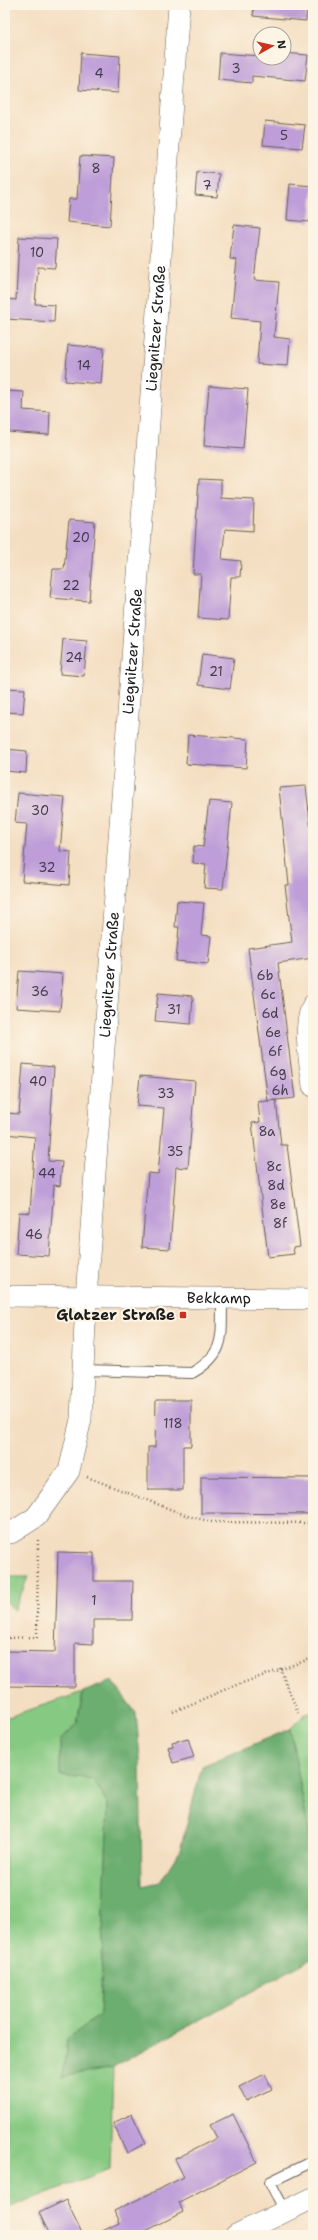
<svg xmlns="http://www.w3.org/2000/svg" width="318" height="2240" font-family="'Shantell Sans',sans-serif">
<rect width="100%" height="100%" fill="#fcf5e5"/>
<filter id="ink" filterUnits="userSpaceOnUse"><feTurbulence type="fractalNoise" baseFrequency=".025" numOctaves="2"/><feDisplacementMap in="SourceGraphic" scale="8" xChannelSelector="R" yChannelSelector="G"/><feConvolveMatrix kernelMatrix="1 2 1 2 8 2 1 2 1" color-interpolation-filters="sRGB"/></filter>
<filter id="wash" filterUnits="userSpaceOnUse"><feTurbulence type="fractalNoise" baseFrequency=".012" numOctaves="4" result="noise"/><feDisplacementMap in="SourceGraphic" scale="16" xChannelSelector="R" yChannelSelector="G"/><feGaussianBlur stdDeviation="0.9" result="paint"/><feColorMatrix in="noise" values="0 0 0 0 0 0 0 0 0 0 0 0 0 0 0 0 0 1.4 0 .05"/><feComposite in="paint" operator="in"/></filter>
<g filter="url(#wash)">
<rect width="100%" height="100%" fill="#f4dec1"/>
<g fill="#86c982" stroke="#51724f">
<path d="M 5,1577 L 28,1577 L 14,1611 L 5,1599 Z"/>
<path d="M 83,1692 L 77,1724 L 60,1741 L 60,1775 L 93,1779 L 108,1804 L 100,2015 L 67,2039 L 63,2076 L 113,2067 L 110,2169 L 5,2209 L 5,1718 Z"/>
<path d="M 313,1711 L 313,1855 L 290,1729 L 304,1715 Z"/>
</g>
<path fill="#6cad70" stroke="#446446" d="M 112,1681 L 136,1713 L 140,1758 L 142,1886 L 160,1882 L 180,1850 L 202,1766 L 290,1729 L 313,1855 L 313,1958 L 113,2067 L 63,2077 L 67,2039 L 100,2015 L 108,1804 L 93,1779 L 60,1775 L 60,1740 L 77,1724 L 83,1692 Z"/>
<g id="blocks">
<g fill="#be9dd8">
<path d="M 254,5 L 307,5 L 306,21 L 253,16 Z"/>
<path d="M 81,53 L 120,56 L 118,93 L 79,90 Z"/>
<path d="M 220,53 L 260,56 L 260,58 L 284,58 L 284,53 L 308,55 L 305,81 L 252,76 L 252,83 L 218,80 Z"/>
<path d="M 265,121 L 305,125 L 302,148 L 263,145 Z"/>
<path d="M 80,156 L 114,158 L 110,226 L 67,222 L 69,199 L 77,199 Z"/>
<path d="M 197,172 L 219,174 L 217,197 L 195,195 Z"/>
<path d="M 290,184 L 313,186 L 310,222 L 287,220 Z"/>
<path d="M 234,225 L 260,228 L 254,280 L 279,282 L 274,337 L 290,339 L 288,366 L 257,364 L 260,321 L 231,318 L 237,260 L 230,259 Z"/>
<path d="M 19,237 L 57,239 L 55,268 L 38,267 L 35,304 L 55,305 L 54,322 L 5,319 L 6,299 L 16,300 Z"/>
<path d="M 68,345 L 104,348 L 101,384 L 65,381 Z"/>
<path d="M 209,386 L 248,389 L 243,449 L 204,446 Z"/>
<path d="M 5,391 L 24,392 L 23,410 L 50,412 L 49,435 L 8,432 L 9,415 L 5,415 Z"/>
<path d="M 199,479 L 221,480 L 221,498 L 254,500 L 253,531 L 225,529 L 222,559 L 241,561 L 240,577 L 231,577 L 228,620 L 198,618 L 201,574 L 193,574 Z"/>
<path d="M 69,520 L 95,522 L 89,601 L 50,598 L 53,569 L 64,569 Z"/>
<path d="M 63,639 L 87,641 L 84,676 L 60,674 Z"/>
<path d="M 202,654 L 234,658 L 230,689 L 198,685 Z"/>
<path d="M 5,688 L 25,689 L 23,713 L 5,712 Z"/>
<path d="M 188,735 L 248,739 L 246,768 L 186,764 Z"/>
<path d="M 5,749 L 27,751 L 26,773 L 5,771 Z"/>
<path d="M 306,786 L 313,849 L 313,882 L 311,882 L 313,901 L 313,958 L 278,963 L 295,1098 L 268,1101 L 248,948 L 292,942 L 285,885 L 289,885 L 279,788 Z"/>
<path d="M 18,793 L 65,797 L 60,851 L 71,852 L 69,885 L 22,881 L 27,824 L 15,823 Z"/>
<path d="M 209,801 L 232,803 L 223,889 L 204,888 L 206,864 L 193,863 L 194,846 L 203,847 Z"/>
<path d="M 177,901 L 204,903 L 201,935 L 211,936 L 208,964 L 176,961 L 179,927 L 175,927 Z"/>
<path d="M 19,971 L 63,974 L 60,1011 L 16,1008 Z"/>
<path d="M 158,993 L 193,996 L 191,1024 L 155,1021 Z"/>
<path d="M 23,1064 L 54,1067 L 48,1161 L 62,1162 L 60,1186 L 54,1185 L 49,1256 L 16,1254 L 19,1212 L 30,1213 L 35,1137 L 5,1134 L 5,1125 L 6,1113 L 19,1114 Z"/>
<path d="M 140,1076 L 195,1081 L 188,1168 L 176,1167 L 170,1249 L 142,1247 L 148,1173 L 158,1174 L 164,1108 L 137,1106 Z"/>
<path d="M 276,1100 L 281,1145 L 287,1145 L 300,1246 L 293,1247 L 294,1254 L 268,1257 L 252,1123 L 260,1122 L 258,1102 Z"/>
<path d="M 156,1400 L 191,1400 L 191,1446 L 183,1446 L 183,1490 L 148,1490 L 148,1447 L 155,1447 Z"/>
<path d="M 201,1477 L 313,1478 L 313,1514 L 201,1513 Z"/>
<path d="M 58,1552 L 94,1553 L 94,1581 L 133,1581 L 132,1620 L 93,1620 L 93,1644 L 75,1643 L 75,1687 L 5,1686 L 5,1651 L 55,1652 Z"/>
<path d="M 188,1738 L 194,1757 L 173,1763 L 168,1747 L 173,1746 L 172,1742 Z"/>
<path d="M 265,2074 L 272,2089 L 246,2101 L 239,2087 Z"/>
<path d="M 132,2114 L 146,2143 L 127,2153 L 113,2123 Z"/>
<path d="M 233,2114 L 257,2162 L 179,2202 L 183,2212 L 138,2235 L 94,2235 L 119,2223 L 114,2211 L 184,2177 L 175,2159 L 217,2138 L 210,2125 Z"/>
<path d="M 66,2200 L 83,2235 L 50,2235 L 39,2213 Z"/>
</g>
</g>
</g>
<g filter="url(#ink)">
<use href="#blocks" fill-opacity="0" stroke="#686056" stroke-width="1"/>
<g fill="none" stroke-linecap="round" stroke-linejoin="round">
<defs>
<g id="lane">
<path d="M 82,1370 L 192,1373 C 227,1353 221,1336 222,1299"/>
<path d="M 285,2211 L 270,2182 L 311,2162 L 313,2165"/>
</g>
<g id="street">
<path d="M 313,1005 C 302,1025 310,1064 313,1086"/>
<path id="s1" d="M 5,1296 L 313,1299"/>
<path id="s2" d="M 5,1533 L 11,1533 L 36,1517 L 69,1471 L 81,1419 L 86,1298 L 179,5"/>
<path d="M 236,2235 L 313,2198"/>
</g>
</defs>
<use href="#lane" stroke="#686056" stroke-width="12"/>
<use href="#street" stroke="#686056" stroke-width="22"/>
<g stroke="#686056" stroke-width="2.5" stroke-dasharray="1 3" stroke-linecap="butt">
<path d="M 87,1477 L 188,1516 L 212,1522 L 313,1523"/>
<path d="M 5,1638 L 37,1637 L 38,1539"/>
<path d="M 280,1668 L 298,1713"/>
<path d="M 173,1712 L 231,1687 L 313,1658"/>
</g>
<use href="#lane" stroke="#fff" stroke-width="10"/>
<use href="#street" stroke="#fff" stroke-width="21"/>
</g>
</g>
<rect fill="#c8321e" stroke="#fcf5e5" stroke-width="1.5" x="179" y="1311" width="8" height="8" rx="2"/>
<g text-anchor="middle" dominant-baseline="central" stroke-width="4" stroke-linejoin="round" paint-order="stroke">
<g font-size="13" fill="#443c4b">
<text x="236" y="68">3</text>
<text x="99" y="73">4</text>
<text x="284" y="135">5</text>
<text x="96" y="168">8</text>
<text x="207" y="185">7</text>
<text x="37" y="252">10</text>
<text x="84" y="365">14</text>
<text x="81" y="537">20</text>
<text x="71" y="585">22</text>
<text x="74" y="657">24</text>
<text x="216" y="671">21</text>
<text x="40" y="810">30</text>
<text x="47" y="867">32</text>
<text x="265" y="975">6b</text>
<text x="40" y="991">36</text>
<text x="268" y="994">6c</text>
<text x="174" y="1009">31</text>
<text x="270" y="1013">6d</text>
<text x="273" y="1032">6e</text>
<text x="275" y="1051">6f</text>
<text x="278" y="1071">6g</text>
<text x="38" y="1081">40</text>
<text x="280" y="1090">6h</text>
<text x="166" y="1093">33</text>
<text x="267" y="1131">8a</text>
<text x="175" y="1151">35</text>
<text x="274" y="1166">8c</text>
<text x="47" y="1173">44</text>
<text x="276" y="1185">8d</text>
<text x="278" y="1204">8e</text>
<text x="280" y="1223">8f</text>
<text x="34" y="1234">46</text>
<text x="173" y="1423">118</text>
<text x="94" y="1600">1</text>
</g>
<g font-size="15" fill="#1c1c1c" stroke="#fcf5e5">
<text stroke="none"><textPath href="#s2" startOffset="1239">Liegnitzer Straße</textPath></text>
<text stroke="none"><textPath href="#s2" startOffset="915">Liegnitzer Straße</textPath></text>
<text stroke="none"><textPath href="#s2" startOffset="591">Liegnitzer Straße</textPath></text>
<text stroke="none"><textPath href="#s1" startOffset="214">Bekkamp</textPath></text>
</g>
<g font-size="15" font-weight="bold" fill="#1c1c1c" stroke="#fcf5e5" text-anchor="end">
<text x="175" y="1315">Glatzer Straße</text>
</g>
</g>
<rect width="318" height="2240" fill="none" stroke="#fcf5e5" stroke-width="20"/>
<g transform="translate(272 46) rotate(82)"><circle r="19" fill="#fcf5e5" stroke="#a29e95"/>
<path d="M0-3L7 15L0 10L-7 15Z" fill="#c8321e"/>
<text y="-6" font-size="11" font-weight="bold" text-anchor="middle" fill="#1c1c1c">N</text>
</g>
</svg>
